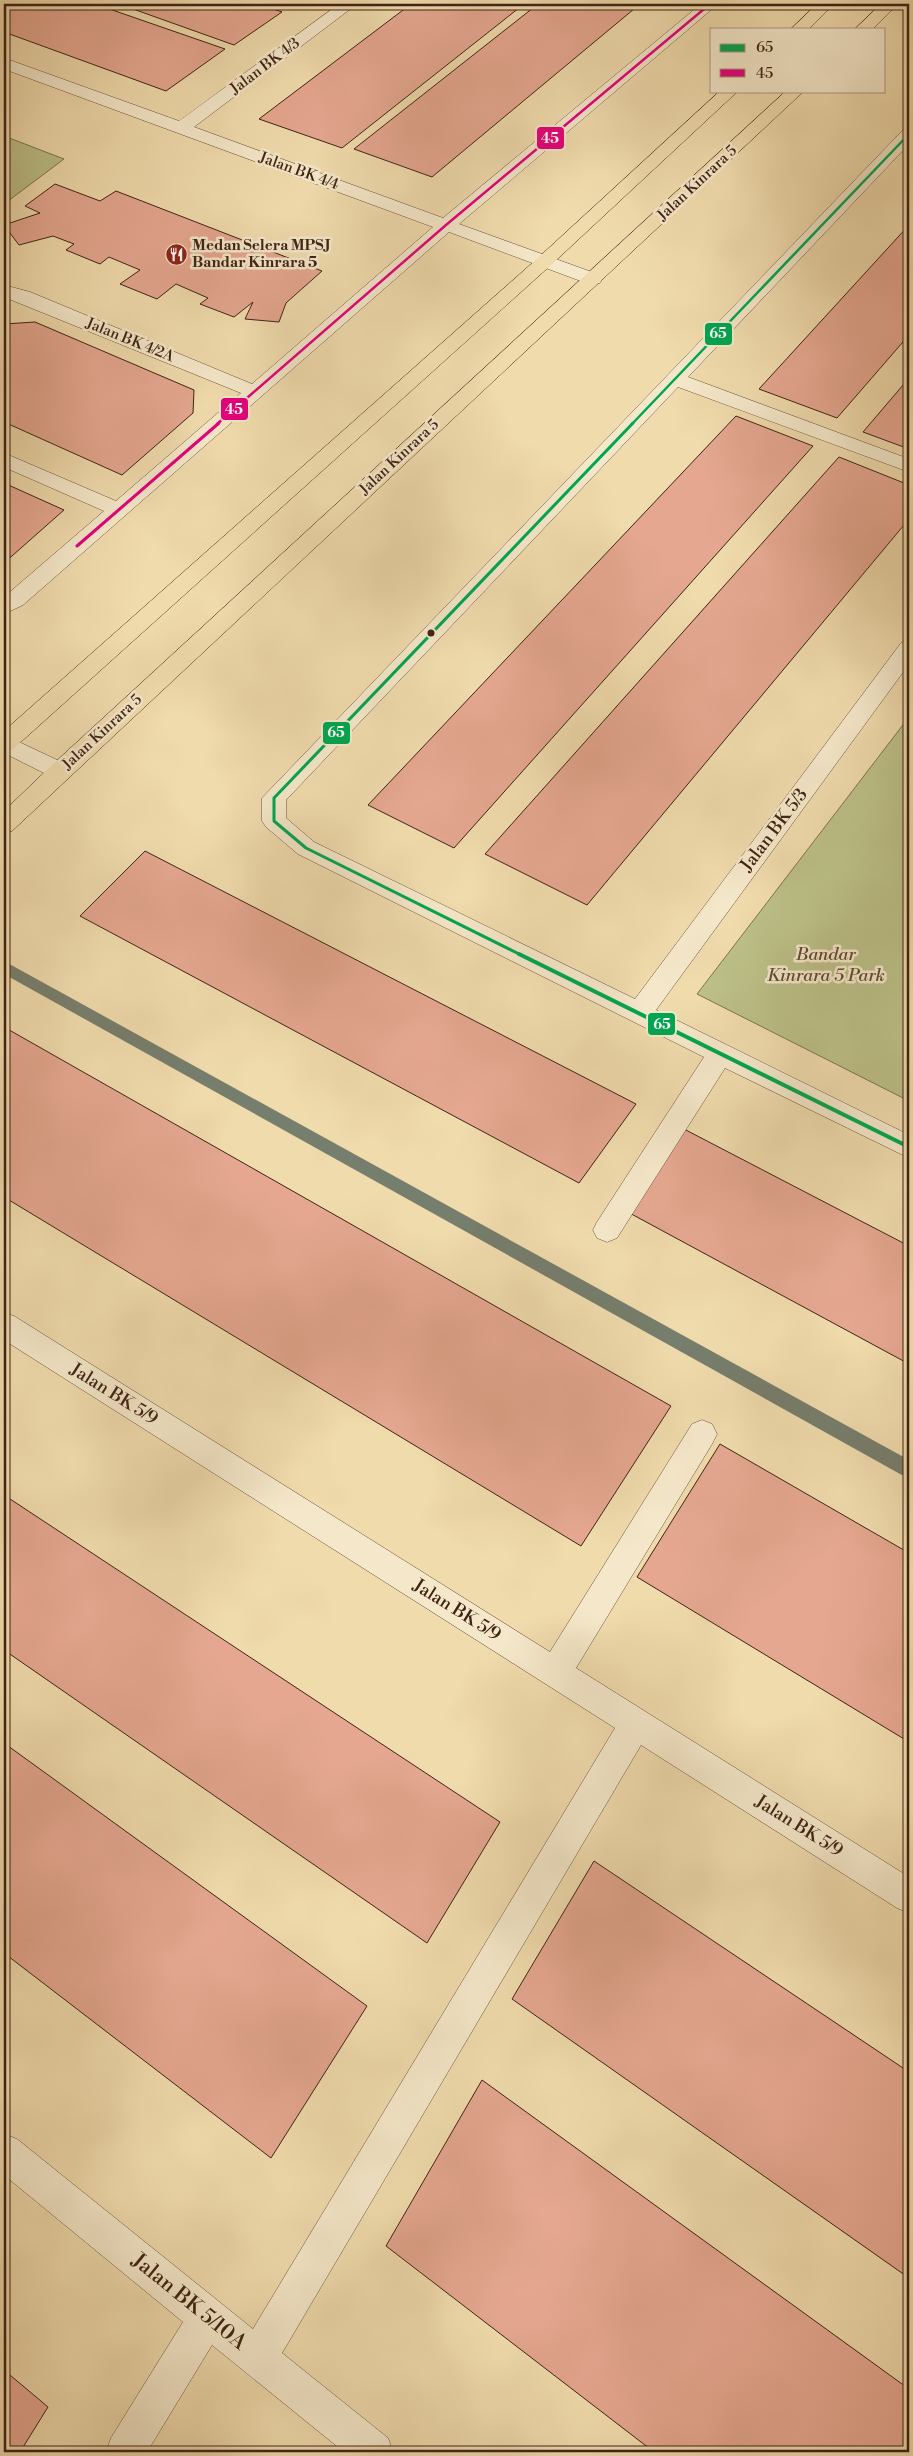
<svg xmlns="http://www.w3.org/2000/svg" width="913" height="2456" font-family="'Libre Bodoni',serif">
<rect width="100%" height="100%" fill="#f0dbad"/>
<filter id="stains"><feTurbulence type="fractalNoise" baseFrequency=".004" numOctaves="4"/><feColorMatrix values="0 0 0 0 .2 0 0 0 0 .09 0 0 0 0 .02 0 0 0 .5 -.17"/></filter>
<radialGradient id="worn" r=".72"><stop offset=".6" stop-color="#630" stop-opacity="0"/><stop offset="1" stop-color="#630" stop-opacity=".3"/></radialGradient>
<g fill="#bcc088" stroke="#7e724e">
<path d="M 4,136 L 64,159 L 4,204 Z"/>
<path d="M 909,717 L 909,1101 L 697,994 Z"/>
</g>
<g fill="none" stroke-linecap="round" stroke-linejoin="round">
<path fill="#767e6d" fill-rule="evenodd" d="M 4,961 L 909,1460 L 909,1479 L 4,974 Z"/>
</g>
<g fill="#e5a790" stroke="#3f2315">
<path d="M 4,4 L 95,4 L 225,49 L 166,91 L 4,32 Z"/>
<path d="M 119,4 L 259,4 L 282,12 L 234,45 Z"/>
<path d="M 411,4 L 524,4 L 342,148 L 259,119 Z"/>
<path d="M 538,4 L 640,4 L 432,177 L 354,149 Z"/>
<path d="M 55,184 L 100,201 L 116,191 L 322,271 L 286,303 L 279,322 L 245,319 L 253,302 L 234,317 L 200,304 L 208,298 L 176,284 L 157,299 L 120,284 L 140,270 L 109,257 L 100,264 L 66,250 L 74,244 L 53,236 L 19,245 L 4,225 L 40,213 L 25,206 Z"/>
<path d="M 909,225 L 909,335 L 837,418 L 759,389 Z"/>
<path d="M 35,322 L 194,390 L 193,413 L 122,475 L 4,422 L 4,324 Z"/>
<path d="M 909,378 L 909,449 L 863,432 Z"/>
<path d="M 736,416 L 813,446 L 454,848 L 368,805 Z"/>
<path d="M 839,457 L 909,485 L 909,519 L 587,905 L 485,854 Z"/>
<path d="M 4,483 L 64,510 L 4,563 Z"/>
<path d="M 145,851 L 636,1104 L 579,1183 L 80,916 Z"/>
<path d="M 4,1027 L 671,1406 L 581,1546 L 4,1197 Z"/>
<path d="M 682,1128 L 909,1246 L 909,1364 L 624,1210 Z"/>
<path d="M 720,1444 L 909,1553 L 909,1742 L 637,1577 Z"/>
<path d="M 4,1495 L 500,1822 L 427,1943 L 4,1650 Z"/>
<path d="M 4,1743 L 367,2006 L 271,2158 L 4,1953 Z"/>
<path d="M 594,1861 L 909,2072 L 909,2278 L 512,1999 Z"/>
<path d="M 482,2080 L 909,2389 L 909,2452 L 654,2452 L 386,2246 Z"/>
<path d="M 4,2370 L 48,2407 L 20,2452 L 4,2452 Z"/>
</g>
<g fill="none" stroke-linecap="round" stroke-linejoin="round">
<defs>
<g id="minor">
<path d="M 339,4 L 357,4 L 194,127 L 443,218 L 701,4 L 718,4 L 459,224 L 600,275 L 602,279 L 600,283 L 586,283 L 449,232 L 23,605 L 4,614 L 4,597 L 104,511 L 4,467 L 4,453 L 116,501 L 241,393 L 4,297 L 4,285 L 30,292 L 252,384 L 433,227 L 4,69 L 4,58 L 179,121 Z"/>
<path d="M 909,129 L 909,144 L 688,377 L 909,459 L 909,472 L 678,387 L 286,800 L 286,818 L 314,842 L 635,999 L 901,643 L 909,641 L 909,664 L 656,1010 L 909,1135 L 909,1158 L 725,1068 L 617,1238 L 607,1242 L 597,1238 L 593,1230 L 597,1222 L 704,1057 L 298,854 L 266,827 L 262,821 L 262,798 L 903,130 Z"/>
<path d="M 4,735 L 68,765 L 72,771 L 68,777 L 60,779 L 52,777 L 4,753 Z"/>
<path d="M 4,1313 L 14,1316 L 550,1652 L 692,1424 L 702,1420 L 712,1424 L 717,1434 L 712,1444 L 576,1668 L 909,1877 L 909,1913 L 897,1908 L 641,1745 L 282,2353 L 388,2438 L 393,2452 L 344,2452 L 212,2345 L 147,2452 L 106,2452 L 111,2438 L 183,2322 L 4,2175 L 4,2134 L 17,2139 L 253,2329 L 615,1728 L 4,1340 Z"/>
</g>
<g id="major">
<path d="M 817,4 L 834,4 L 809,29 L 791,29 Z"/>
<path d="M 881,4 L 898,4 L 873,29 L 855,29 Z"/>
<path d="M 720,91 L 738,91 L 551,265 L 12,750 L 4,752 L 4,731 L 539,257 Z"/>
<path d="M 786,91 L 804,91 L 12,831 L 4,834 L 4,811 L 52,765 Z"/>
</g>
</defs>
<use href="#minor" stroke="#6b513b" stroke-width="1"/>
<use href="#major" stroke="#3f2315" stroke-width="1"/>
<use href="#minor" fill="#f5e8ca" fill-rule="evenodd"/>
<use href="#major" fill="#f0dbad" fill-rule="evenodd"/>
<defs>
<path id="bus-1-far2" d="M 632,424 L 909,134"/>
<path id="bus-1-far1" d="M 521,955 L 306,848 L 274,821 L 274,798 L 633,423"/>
<path id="bus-1" d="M 519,954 L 909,1147"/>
<path id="bus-2-far1" d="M 217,424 L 446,225 L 710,4"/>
<path id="bus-2" d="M 77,546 L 219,423"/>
</defs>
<use href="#bus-1-far2" stroke="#f5e8ca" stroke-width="5"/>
<use href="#bus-1-far1" stroke="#f5e8ca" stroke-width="6"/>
<use href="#bus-1" stroke="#f5e8ca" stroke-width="8"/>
<use href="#bus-2-far1" stroke="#f5e8ca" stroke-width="5"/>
<use href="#bus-2" stroke="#f5e8ca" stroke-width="6"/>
<use href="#bus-1-far2" stroke="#00a651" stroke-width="2.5"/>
<use href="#bus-1-far1" stroke="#00a651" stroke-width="3"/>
<use href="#bus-1" stroke="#00a651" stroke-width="4"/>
<use href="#bus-2-far1" stroke="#e5007d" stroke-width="2.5"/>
<use href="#bus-2" stroke="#e5007d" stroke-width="3"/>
</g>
<defs>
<symbol id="restaurant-disc" viewBox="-11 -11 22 22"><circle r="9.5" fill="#8f2418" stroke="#f5e8ca"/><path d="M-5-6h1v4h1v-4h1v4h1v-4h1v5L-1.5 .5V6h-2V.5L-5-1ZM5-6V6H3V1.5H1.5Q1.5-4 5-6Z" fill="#fff"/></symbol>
</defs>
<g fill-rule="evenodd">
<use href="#restaurant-disc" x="164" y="242" width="25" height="25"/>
</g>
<circle fill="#3f2315" stroke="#f5e8ca" stroke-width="2" cx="431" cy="633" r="4.5"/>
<g text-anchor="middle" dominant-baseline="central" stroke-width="5" stroke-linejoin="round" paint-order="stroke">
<g font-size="15" fill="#3f2315" stroke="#f5e8ca">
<text transform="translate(265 66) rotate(-37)">Jalan BK 4/3</text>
<text transform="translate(299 171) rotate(20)">Jalan BK 4/4</text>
<text transform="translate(697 183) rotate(-43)">Jalan Kinrara 5</text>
<text transform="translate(130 340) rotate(22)">Jalan BK 4/2A</text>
<text transform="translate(399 457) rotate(-43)">Jalan Kinrara 5</text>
<text transform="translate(102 732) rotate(-43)">Jalan Kinrara 5</text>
</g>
<g font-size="15" font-weight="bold" fill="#3f2315" stroke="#f5e8ca" text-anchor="start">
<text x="192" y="245">Medan Selera MPSJ<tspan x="192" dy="17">Bandar Kinrara 5</tspan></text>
</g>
<g font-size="18" fill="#3f2315" stroke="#f5e8ca">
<text transform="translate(774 830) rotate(-53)">Jalan BK 5/3</text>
<text transform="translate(114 1394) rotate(32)">Jalan BK 5/9</text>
<text transform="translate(457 1610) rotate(32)">Jalan BK 5/9</text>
<text transform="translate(799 1826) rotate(32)">Jalan BK 5/9</text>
</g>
<g font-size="18" font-style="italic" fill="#5e4a32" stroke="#f5e8ca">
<text x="826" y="954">Bandar<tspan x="826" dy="21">Kinrara 5 Park</tspan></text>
</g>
<g font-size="21" fill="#3f2315" stroke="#f5e8ca">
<text transform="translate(189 2302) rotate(39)">Jalan BK 5/10A</text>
</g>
</g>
<g stroke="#f5e8ca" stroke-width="2">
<rect x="536" y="126" width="29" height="24" rx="5" fill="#e5007d"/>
<rect x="704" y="322" width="29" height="24" rx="5" fill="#00a651"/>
<rect x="220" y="397" width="29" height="24" rx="5" fill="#e5007d"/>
<rect x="322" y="721" width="29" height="24" rx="5" fill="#00a651"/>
<rect x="647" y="1012" width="29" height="24" rx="5" fill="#00a651"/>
</g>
<g font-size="14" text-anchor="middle" font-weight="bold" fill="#fff">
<text x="550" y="143">45</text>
<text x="718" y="338">65</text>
<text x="234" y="414">45</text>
<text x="336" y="737">65</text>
<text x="662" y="1029">65</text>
</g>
<rect width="913" height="2456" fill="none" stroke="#f0dbad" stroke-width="20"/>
<rect x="5" y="5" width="903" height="2446" fill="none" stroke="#3f2315" stroke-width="2.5"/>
<rect x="10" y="10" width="893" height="2436" fill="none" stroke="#3f2315"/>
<rect x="710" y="28" width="175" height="65" fill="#f5e8ca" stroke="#ac9982"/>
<rect x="720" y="44" width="25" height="8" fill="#00a651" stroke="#ac9982"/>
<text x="756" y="52" font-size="15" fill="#3f2315">65</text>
<rect x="720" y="69" width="25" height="8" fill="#e5007d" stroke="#ac9982"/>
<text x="756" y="78" font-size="15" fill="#3f2315">45</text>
<rect width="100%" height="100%" filter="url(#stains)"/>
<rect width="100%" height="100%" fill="url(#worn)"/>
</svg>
